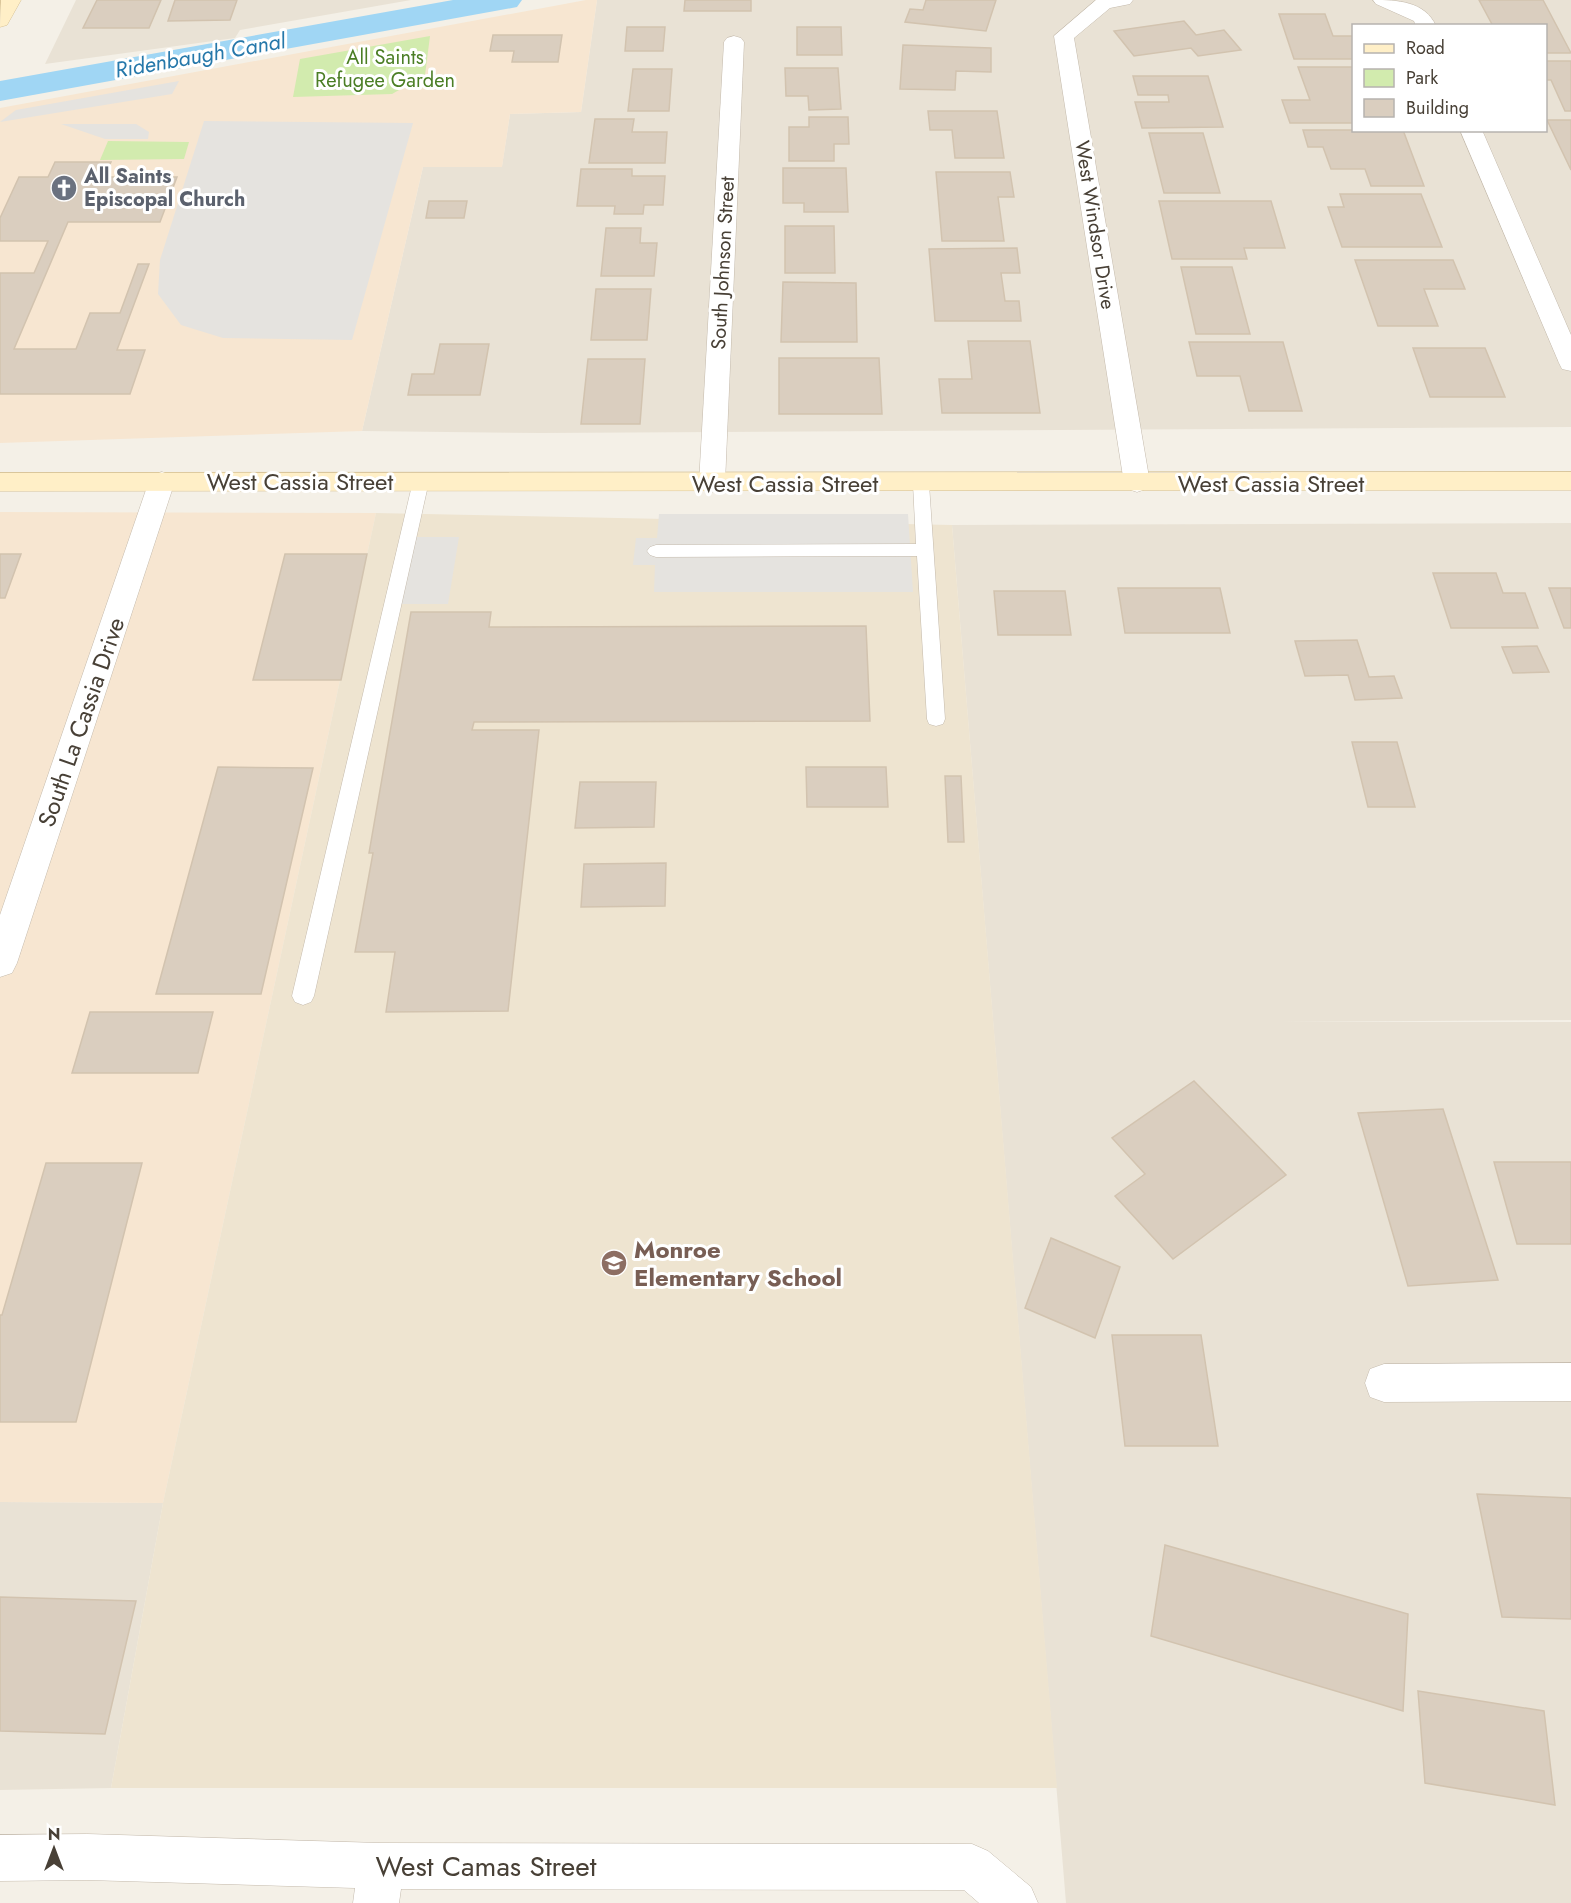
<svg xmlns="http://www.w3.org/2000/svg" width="1571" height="1903" font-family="Jost,sans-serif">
<rect width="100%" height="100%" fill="#f4f0e7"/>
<g fill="#e9e2d5" fill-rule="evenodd">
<path d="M 76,0 L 411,0 L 240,30 L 235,38 L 45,64 Z"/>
<path d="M 597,0 L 1571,0 L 1571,427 L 541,433 L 362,431 L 423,167 L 502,166 L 510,114 L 581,112 ZM 1354,26 L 1546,26 L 1546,130 L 1354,130 Z"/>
<path d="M 1571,523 L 1571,1020 L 1281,1022 L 1571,1022 L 1571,1903 L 1066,1903 L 952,525 Z"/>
<path d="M 0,1502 L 163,1503 L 111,1788 L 0,1790 Z"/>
</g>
<g fill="#f7e6d1">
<path d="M 586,0 L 597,0 L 581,112 L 510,114 L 502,167 L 423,167 L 362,431 L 0,443 L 0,108 Z"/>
<path d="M 0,512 L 376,513 L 163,1503 L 0,1502 Z"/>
</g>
<path fill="#eee4d0" d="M 376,513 L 952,525 L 1057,1788 L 111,1788 L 163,1503 Z"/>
<g fill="#d2ebae">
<path d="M 430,36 L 424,83 L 408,85 L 392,94 L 293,97 L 300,59 Z"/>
<path d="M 108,141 L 189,142 L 184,159 L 100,160 Z"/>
</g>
<g fill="#e5e3df">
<path d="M 179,81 L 172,94 L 0,122 L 16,110 Z"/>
<path d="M 204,121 L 413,123 L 352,340 L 223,338 L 181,325 L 158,294 L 160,260 Z"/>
<path d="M 61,124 L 136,124 L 149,132 L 148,139 L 105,139 Z"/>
<path d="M 659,514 L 908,514 L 913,592 L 654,592 L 655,565 L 633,565 L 636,538 L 657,538 Z"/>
<path d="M 407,537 L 459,537 L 448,604 L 392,604 Z"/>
</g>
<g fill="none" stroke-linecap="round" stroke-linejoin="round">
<path fill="#a0d6f4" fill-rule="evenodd" d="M 453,0 L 522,0 L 517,7 L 0,101 L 0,81 Z"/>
</g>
<g fill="#dacebf" stroke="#d2c3af" stroke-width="1.5">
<path d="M 97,0 L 161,0 L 149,28 L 83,28 Z"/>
<path d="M 175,0 L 237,0 L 230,20 L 168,21 Z"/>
<path d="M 685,0 L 751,0 L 751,11 L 684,11 Z"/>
<path d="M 926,0 L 996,0 L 986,31 L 905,22 L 910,9 L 923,10 Z"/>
<path d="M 1479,0 L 1543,0 L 1571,53 L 1546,53 L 1546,26 L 1493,26 Z"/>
<path d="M 1279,14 L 1325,14 L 1333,36 L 1354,36 L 1354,59 L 1294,59 Z"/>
<path d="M 1184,21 L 1196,35 L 1224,30 L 1241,50 L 1198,56 L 1191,48 L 1134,56 L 1114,31 Z"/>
<path d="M 627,27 L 665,27 L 663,51 L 625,51 Z"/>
<path d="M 797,27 L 841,27 L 842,55 L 797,55 Z"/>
<path d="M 493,35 L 562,35 L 558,62 L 512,62 L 514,51 L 490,51 Z"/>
<path d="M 903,45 L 991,48 L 991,72 L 956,71 L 955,90 L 900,89 Z"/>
<path d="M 1546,61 L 1571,61 L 1571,111 L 1565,111 L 1551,80 L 1546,80 Z"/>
<path d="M 1298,67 L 1354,67 L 1354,123 L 1290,123 L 1282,100 L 1310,100 Z"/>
<path d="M 785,68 L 838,68 L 841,109 L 809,110 L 808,96 L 786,96 Z"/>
<path d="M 633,69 L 672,69 L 669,111 L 628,111 Z"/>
<path d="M 1133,76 L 1208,76 L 1223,127 L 1142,128 L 1135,102 L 1169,102 L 1168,95 L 1138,95 Z"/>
<path d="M 928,111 L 997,111 L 1004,158 L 955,158 L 952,130 L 930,130 Z"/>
<path d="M 809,117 L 848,117 L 849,144 L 834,144 L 834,161 L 789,161 L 789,127 L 809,127 Z"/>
<path d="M 595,119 L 634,119 L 632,132 L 667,132 L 665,163 L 589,163 Z"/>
<path d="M 1547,120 L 1571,120 L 1571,170 Z"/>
<path d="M 1303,130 L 1403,130 L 1424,186 L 1371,186 L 1365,169 L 1331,169 L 1323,147 L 1308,147 Z"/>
<path d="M 1149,133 L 1203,133 L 1220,193 L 1164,193 Z"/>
<path d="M 55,162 L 111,162 L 104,177 L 177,177 L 160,222 L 68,222 L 14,349 L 76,349 L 90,313 L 120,313 L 138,264 L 149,264 L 117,350 L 145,350 L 130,394 L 0,394 L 0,273 L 34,273 L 48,241 L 0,241 L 0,218 L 19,177 L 48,177 Z"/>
<path d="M 783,168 L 846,168 L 848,212 L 804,212 L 804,203 L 783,203 Z"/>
<path d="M 581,169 L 632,169 L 632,176 L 665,176 L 663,205 L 644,205 L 643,214 L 614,214 L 615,206 L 577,206 Z"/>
<path d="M 936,172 L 1010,172 L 1014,197 L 998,197 L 1004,241 L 942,241 Z"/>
<path d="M 1340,194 L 1421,194 L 1442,247 L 1342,247 L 1328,207 L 1344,207 Z"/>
<path d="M 429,201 L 467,201 L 464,218 L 426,218 Z"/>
<path d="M 1159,201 L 1271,201 L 1285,248 L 1244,248 L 1247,259 L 1172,259 Z"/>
<path d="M 785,226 L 834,226 L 835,273 L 785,273 Z"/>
<path d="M 606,228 L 641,228 L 640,243 L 657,243 L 654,276 L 601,276 Z"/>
<path d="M 1017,248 L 1020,273 L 1001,273 L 1005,301 L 1019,301 L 1021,321 L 935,321 L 929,249 Z"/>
<path d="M 1355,260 L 1453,260 L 1465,289 L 1424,289 L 1438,326 L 1378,326 Z"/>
<path d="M 1181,267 L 1232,267 L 1250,334 L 1196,334 Z"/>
<path d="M 783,282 L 856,283 L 857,342 L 781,342 Z"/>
<path d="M 596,289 L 651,289 L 647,340 L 591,340 Z"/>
<path d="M 968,341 L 1030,341 L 1040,413 L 942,413 L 939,379 L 972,379 Z"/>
<path d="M 1189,342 L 1283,342 L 1302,411 L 1249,411 L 1240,376 L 1197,376 Z"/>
<path d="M 440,344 L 489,344 L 480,395 L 408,395 L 412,374 L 434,374 Z"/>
<path d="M 1413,348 L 1485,348 L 1505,397 L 1430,397 Z"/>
<path d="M 779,358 L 879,358 L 882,414 L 779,414 Z"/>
<path d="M 588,359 L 645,359 L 640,424 L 581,424 Z"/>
<path d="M 0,554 L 21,554 L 5,598 L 0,598 Z"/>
<path d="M 285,554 L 367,554 L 341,680 L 253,680 Z"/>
<path d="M 1433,573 L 1496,573 L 1503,593 L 1525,593 L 1538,628 L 1451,628 Z"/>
<path d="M 1118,588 L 1220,588 L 1230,633 L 1125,633 Z"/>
<path d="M 1549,588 L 1571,588 L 1571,628 L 1564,628 Z"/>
<path d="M 994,591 L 1065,591 L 1071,635 L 998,635 Z"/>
<path d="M 411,612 L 491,612 L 489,627 L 866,626 L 870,721 L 474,722 L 472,730 L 539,730 L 508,1011 L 386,1012 L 395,952 L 355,952 L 373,853 L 369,853 Z"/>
<path d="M 1357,640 L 1369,677 L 1394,676 L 1402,698 L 1355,700 L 1348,675 L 1305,676 L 1295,641 Z"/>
<path d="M 1537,646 L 1549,672 L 1513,673 L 1502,647 Z"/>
<path d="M 1352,742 L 1397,742 L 1415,807 L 1368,807 Z"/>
<path d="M 218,767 L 313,768 L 261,994 L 156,994 Z"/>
<path d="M 806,767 L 886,767 L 888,807 L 807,807 Z"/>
<path d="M 945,776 L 961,776 L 964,842 L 948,842 Z"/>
<path d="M 580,782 L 656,782 L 654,827 L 575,828 Z"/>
<path d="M 666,863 L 665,906 L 581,907 L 584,864 Z"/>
<path d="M 90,1012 L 213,1012 L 198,1073 L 72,1073 Z"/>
<path d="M 1194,1081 L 1286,1175 L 1173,1259 L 1115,1196 L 1145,1174 L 1112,1138 Z"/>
<path d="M 1443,1109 L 1498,1280 L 1408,1286 L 1358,1113 Z"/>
<path d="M 1494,1162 L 1571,1162 L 1571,1244 L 1517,1244 Z"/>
<path d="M 46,1163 L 142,1163 L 76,1422 L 0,1422 L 0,1315 L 2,1315 Z"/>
<path d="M 1051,1238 L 1120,1267 L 1095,1338 L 1025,1308 Z"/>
<path d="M 1112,1335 L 1201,1335 L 1218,1446 L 1125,1446 Z"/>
<path d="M 1477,1494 L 1571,1498 L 1571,1619 L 1502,1617 Z"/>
<path d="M 1165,1545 L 1408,1614 L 1403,1711 L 1151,1636 Z"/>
<path d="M 0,1597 L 136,1601 L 105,1734 L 0,1731 Z"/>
<path d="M 1418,1691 L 1544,1711 L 1555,1805 L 1425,1783 Z"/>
</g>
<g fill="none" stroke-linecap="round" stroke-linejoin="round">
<defs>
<g id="lane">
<path d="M 421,475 L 427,477 L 429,481 L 314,996 L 311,1002 L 303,1005 L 295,1002 L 292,996 L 413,481 L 415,477 Z"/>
<path d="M 921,478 L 927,480 L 929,484 L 945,719 L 943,724 L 936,726 L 929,724 L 927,719 L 917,556 L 656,557 L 650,555 L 647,551 L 650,547 L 656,545 L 916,544 L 913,484 L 915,480 Z"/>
</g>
<g id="street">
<path d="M 1096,0 L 1133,0 L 1130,4 L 1110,8 L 1074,38 L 1150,483 L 1146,489 L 1137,492 L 1128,489 L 1124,483 L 1054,36 Z"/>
<path d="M 1373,0 C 1397,0 1425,1 1436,26 L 1416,26 L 1414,21 L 1376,4 Z"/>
<path d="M 734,36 L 741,38 L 744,42 L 725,483 L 721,489 L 712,492 L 703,489 L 699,483 L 724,42 L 727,38 Z"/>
<path d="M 1460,130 L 1482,130 L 1571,335 L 1571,371 L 1562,369 L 1559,363 Z"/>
<path d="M 162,472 L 171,475 L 175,481 L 17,963 L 12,973 L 0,977 L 0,915 L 149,481 L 153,475 Z"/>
<path d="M 1571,1363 L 1571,1401 L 1384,1402 L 1370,1397 L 1365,1383 L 1370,1369 L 1384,1364 Z"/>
<path d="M 87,1834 L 380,1843 L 972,1844 L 988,1851 L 1031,1887 L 1038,1903 L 979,1903 L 964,1890 L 401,1889 L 399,1903 L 353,1903 L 355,1888 L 87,1880 L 0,1881 L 0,1835 Z"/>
</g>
<g id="secondary">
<path d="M 1,0 L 21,0 L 7,25 L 0,27 Z"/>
<path d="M 1571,472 L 1571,490 L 0,491 L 0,473 Z"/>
</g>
</defs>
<use href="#lane" stroke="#c4baac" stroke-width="1"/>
<use href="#street" stroke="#c4baac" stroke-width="1"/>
<use href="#secondary" stroke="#d7c295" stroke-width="1"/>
<use href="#lane" fill="#fff" fill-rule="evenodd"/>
<use href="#street" fill="#fff" fill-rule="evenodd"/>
<use href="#secondary" fill="#ffefc7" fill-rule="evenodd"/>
</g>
<defs>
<symbol id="church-disc" viewBox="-11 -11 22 22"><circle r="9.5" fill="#6b7280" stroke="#fff"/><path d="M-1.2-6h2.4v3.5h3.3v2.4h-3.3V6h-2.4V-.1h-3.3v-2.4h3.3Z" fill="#fff"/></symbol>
<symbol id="school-disc" viewBox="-11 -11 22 22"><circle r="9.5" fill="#8d6e63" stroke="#fff"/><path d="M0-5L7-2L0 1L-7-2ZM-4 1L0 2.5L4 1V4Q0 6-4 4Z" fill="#fff"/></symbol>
</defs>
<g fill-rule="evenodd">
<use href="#church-disc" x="49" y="173" width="30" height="30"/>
<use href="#school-disc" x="599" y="1248" width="30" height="30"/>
</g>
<g text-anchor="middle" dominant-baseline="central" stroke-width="6" stroke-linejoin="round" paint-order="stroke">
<g font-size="20" fill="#4b7e25" stroke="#fff">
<text x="385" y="57">All Saints<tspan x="385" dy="23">Refugee Garden</tspan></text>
</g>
<g font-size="20" font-weight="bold" fill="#5b616d" stroke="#fff" text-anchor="start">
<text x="84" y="176">All Saints<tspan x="84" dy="23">Episcopal Church</tspan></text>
</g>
<g font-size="20" fill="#484036" stroke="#fff">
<text transform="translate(1095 225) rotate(81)">West Windsor Drive</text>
<text transform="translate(723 263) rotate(-87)">South Johnson Street</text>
</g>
<g font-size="22" font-style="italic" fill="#2678aa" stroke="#fff">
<text transform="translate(200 55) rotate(-10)">Ridenbaugh Canal</text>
</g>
<g font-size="24" fill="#484036" stroke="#fff">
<text x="300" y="481">West Cassia Street</text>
<text x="785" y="483">West Cassia Street</text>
<text x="1271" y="483">West Cassia Street</text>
<text transform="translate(81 722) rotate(-71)">South La Cassia Drive</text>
</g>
<g font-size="24" font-weight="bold" fill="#785e54" stroke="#fff" text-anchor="start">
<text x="634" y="1249">Monroe<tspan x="634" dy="28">Elementary School</tspan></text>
</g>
<g font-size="28" fill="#484036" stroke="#fff">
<text x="486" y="1866">West Camas Street</text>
</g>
</g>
<rect x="1352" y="24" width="195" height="108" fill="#ffffff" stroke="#b6b3af" stroke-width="1.5"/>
<rect x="1364" y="44" width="30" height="9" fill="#ffefc7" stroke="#b6b3af" stroke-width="1.5"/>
<text x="1406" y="54" font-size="18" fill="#484036">Road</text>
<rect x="1364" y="69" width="30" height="18" fill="#d2ebae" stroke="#b6b3af" stroke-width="1.5"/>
<text x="1406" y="84" font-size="18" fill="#484036">Park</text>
<rect x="1364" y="99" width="30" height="18" fill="#dacebf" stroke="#b6b3af" stroke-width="1.5"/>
<text x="1406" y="114" font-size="18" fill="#484036">Building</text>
<g transform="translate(54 1849)" stroke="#ffffff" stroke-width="4.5" paint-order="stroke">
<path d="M0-4.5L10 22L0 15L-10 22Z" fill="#484036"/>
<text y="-9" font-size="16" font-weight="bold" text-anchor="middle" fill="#484036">N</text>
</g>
</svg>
